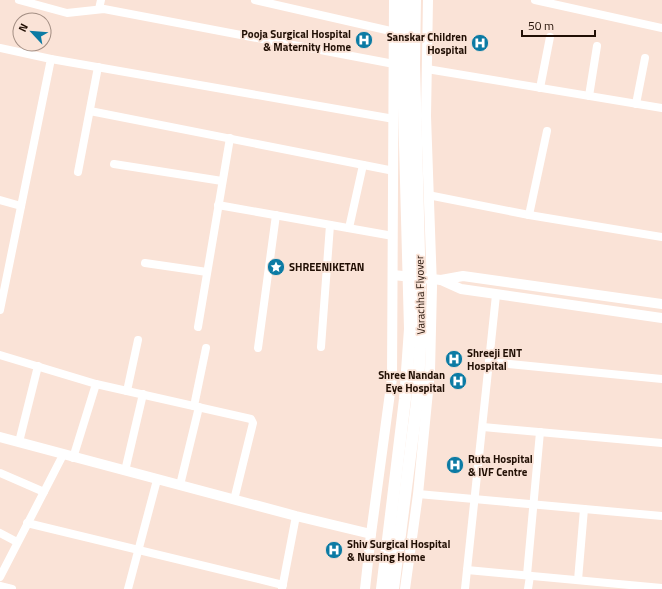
<svg xmlns="http://www.w3.org/2000/svg" width="662" height="589" font-family="'Titillium Web',sans-serif">
<rect width="100%" height="100%" fill="#fae3d7"/>
<g fill="none" stroke-linecap="round" stroke-linejoin="round">
<g stroke="#fff" stroke-width="8">
<path d="M 19,0 L 67,13 L 104,9 L 394,64"/>
<path d="M 255,0 L 395,32"/>
<path d="M 535,0 L 662,28"/>
<path d="M 99,9 L 101,0"/>
<path d="M 0,48 L 51,59 L 394,119"/>
<path d="M 427,69 L 662,108"/>
<path d="M 540,88 L 550,37"/>
<path d="M 589,96 L 597,46"/>
<path d="M 636,104 L 645,58"/>
<path d="M 90,111 L 394,171"/>
<path d="M 114,164 L 222,181"/>
<path d="M 78,172 L 98,67"/>
<path d="M 428,195 L 529,215 L 662,237"/>
<path d="M 0,200 L 21,206"/>
<path d="M 218,205 L 393,236"/>
<path d="M 529,215 L 547,131"/>
<path d="M 349,228 L 363,165"/>
<path d="M 145,263 L 207,272"/>
<path d="M 0,310 L 51,59"/>
<path d="M 198,327 L 230,138"/>
<path d="M 321,347 L 330,225"/>
<path d="M 258,348 L 276,215"/>
<path d="M 0,355 L 96,384 L 251,419 L 253,423 L 234,500"/>
<path d="M 489,362 L 662,379"/>
<path d="M 127,391 L 138,340"/>
<path d="M 194,406 L 206,348"/>
<path d="M 483,427 L 662,443"/>
<path d="M 19,442 L 38,366"/>
<path d="M 73,458 L 96,384"/>
<path d="M 125,471 L 143,394"/>
<path d="M 0,473 L 44,492"/>
<path d="M 180,485 L 199,407"/>
<path d="M 418,494 L 662,516"/>
<path d="M 27,523 L 283,585"/>
<path d="M 0,533 L 17,542"/>
<path d="M 467,570 L 662,588"/>
<path d="M 527,575 L 540,432"/>
<path d="M 0,577 L 63,455"/>
<path d="M 578,580 L 584,509"/>
<path d="M 0,586 L 12,589"/>
<path d="M 128,589 L 157,480"/>
<path d="M 282,589 L 296,516"/>
<path d="M 465,589 L 496,295"/>
<path d="M 528,589 L 530,576"/>
</g>
<g stroke="#fff" stroke-width="10">
<path d="M 393,275 L 441,280 L 463,276 L 662,304"/>
<path d="M 441,280 L 461,289 L 662,318"/>
<path d="M 0,437 L 296,516 L 371,534"/>
<path d="M 365,589 L 371,534 L 392,378 L 394,0"/>
<path d="M 405,589 L 418,494 L 430,371 L 432,287 L 426,116 L 428,0"/>
</g>
<g stroke="#fff" stroke-width="12">
<path d="M 382,589 L 405,399 L 410,329 L 403,70 L 404,0"/>
<path d="M 393,589 L 417,402 L 421,330 L 414,65 L 415,0"/>
</g>
</g>
<defs>
<symbol id="hospital-disc" viewBox="-11 -11 22 22"><circle r="9.5" fill="#0c7ba4" stroke="#fae3d7"/><path d="M-5-5h3v3.5h4V-5h3V5h-3V1.5h-4V5h-3Z" fill="#fff"/></symbol>
<symbol id="sight-disc" viewBox="-11 -11 22 22"><circle r="9.5" fill="#0c7ba4" stroke="#fae3d7"/><path d="M0-6L1.8-2.2L6-1.7L2.9 1.2L3.7 5.4L0 3.3L-3.7 5.4L-2.9 1.2L-6-1.7L-1.8-2.2Z" fill="#fff"/></symbol>
</defs>
<g fill-rule="evenodd">
<use href="#hospital-disc" x="354" y="30" width="20" height="20"/>
<use href="#hospital-disc" x="470" y="33" width="20" height="20"/>
<use href="#sight-disc" x="266" y="257" width="20" height="20"/>
<use href="#hospital-disc" x="444" y="349" width="20" height="20"/>
<use href="#hospital-disc" x="448" y="371" width="20" height="20"/>
<use href="#hospital-disc" x="445" y="455" width="20" height="20"/>
<use href="#hospital-disc" x="324" y="540" width="20" height="20"/>
</g>
<g text-anchor="middle" dominant-baseline="central" stroke-width="3.5" stroke-linejoin="round" paint-order="stroke">
<g font-size="11" font-weight="bold" fill="#210f04" stroke="#fae3d7" text-anchor="start">
<text x="351" y="34" text-anchor="end">Pooja Surgical Hospital<tspan x="351" dy="13">&amp; Maternity Home</tspan></text>
<text x="467" y="37" text-anchor="end">Sanskar Children<tspan x="467" dy="13">Hospital</tspan></text>
<text x="289" y="267">SHREENIKETAN</text>
<text x="467" y="353">Shreeji ENT<tspan x="467" dy="13">Hospital</tspan></text>
<text x="445" y="375" text-anchor="end">Shree Nandan<tspan x="445" dy="13">Eye Hospital</tspan></text>
<text x="468" y="459">Ruta Hospital<tspan x="468" dy="13">&amp; IVF Centre</tspan></text>
<text x="347" y="544">Shiv Surgical Hospital<tspan x="347" dy="13">&amp; Nursing Home</tspan></text>
</g>
<g font-size="11" fill="#210f04" stroke="#fae3d7">
<text transform="translate(420 295) rotate(-91)">Varachha Flyover</text>
</g>
</g>
<g transform="translate(32 32) rotate(296)"><circle r="19" fill="#fae3d7" stroke="#a38e83"/>
<path d="M0-3L7 15L0 10L-7 15Z" fill="#0c7ba4"/>
<text y="-6" font-size="11" font-weight="bold" text-anchor="middle" fill="#210f04">N</text>
</g>
<path d="M522 30v6h73v-6" fill="none" stroke="#210f04" stroke-width="2"/>
<text x="528" y="30" font-size="12" fill="#210f04" stroke="#fae3d7" stroke-width="3" paint-order="stroke">50 m</text>
</svg>
